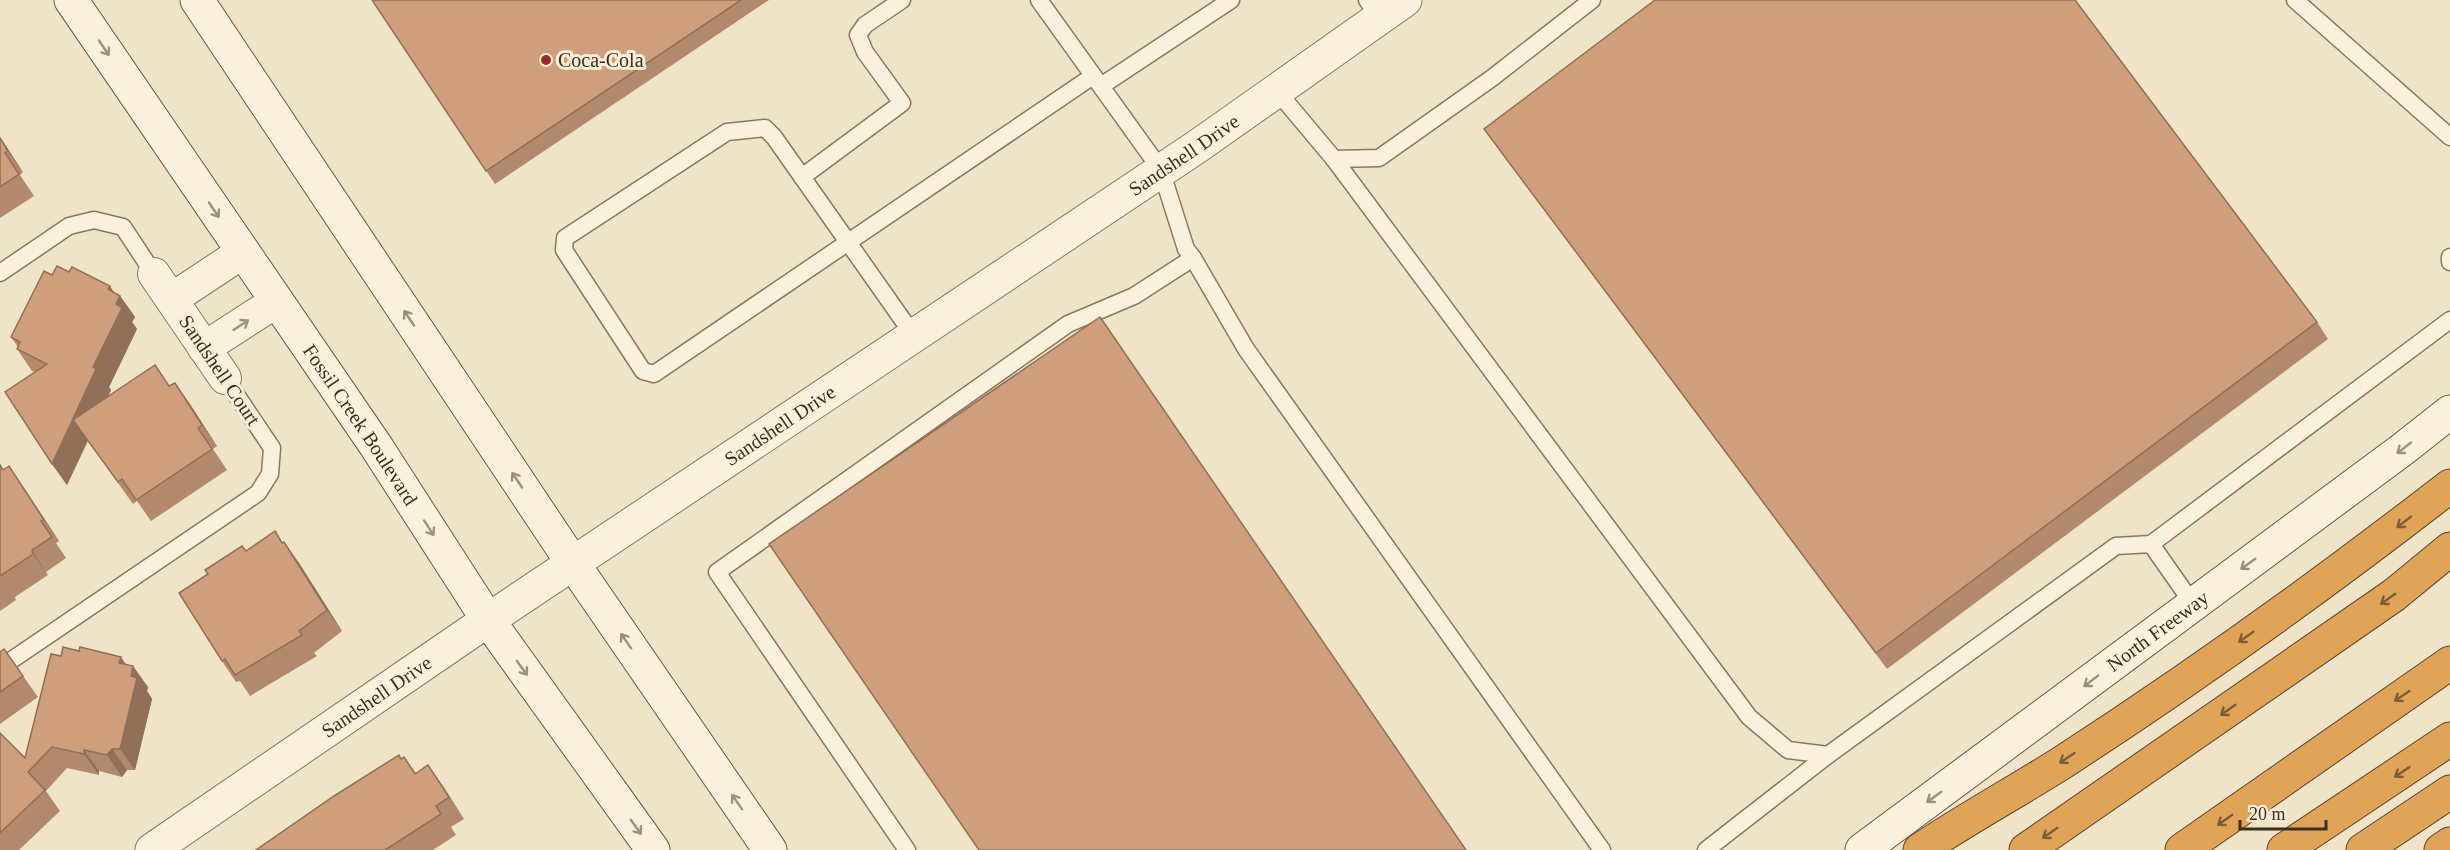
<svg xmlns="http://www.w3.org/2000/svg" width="2450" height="850" font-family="Georgia,serif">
<rect width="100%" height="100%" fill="#f0e4c8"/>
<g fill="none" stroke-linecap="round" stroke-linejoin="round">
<defs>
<g id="service">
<path d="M 1367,0 L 1380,19"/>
<path d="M 2295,0 L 2450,137"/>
<path d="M 1101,86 L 1231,0"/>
<path d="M 1277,91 L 1334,159 L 1379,158 L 1492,78 L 1592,0"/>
<path d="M 1334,159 L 1749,717 L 1788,750 L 1828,755 L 2116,546 L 2151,544 L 2193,604"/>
<path d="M 802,177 L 902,103 L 865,52 L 858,35 L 865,25 L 902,0"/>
<path d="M 2450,257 L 2450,262"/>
<path d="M 1193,258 L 1246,349 L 1602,850"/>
<path d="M 0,273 L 69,226 L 94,220 L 123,227 L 154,274"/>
<path d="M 914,336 C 867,270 821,203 774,137 L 765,128 L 727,132 L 565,238 L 564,250 L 643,371 L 654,374 L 1093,76"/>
<path d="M 2151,544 L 2450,320"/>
<path d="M 0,668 L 258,493 L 270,474 L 272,448 L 225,378"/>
<path d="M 907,850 L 717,572 L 1068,324 L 1134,296 L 1193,258 L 1186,249 L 1161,170 L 1039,0"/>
<path d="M 1706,850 L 1828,755"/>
</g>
<g id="minor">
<path d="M 154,274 L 225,378"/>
<path d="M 172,299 L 243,252"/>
<path d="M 204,348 L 277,301"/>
</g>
<g id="tertiary">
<path id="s1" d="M 152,850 L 488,620 L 1198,146 L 1405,0"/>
</g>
<g id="secondary">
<path id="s2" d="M 71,0 L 376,446 L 488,620 L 653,850"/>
<path d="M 197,0 L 574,565 L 770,850"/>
<path id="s3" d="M 1862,850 L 2403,449 L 2450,412"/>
</g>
<g id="motorway">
<path d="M 1920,850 C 1966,819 2014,793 2060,764 C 2194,677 2324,584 2450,486"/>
<path d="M 2026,850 L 2394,595 L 2450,549"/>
<path d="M 2182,850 L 2450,663"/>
<path d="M 2284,850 L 2450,739"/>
<path d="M 2363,850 L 2450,792"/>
<path d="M 2441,850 L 2450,844"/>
</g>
</defs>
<use href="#service" stroke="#8d765c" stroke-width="19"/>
<use href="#minor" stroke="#8d765c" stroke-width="34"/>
<use href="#tertiary" stroke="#8d765c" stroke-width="35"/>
<use href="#secondary" stroke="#6f573f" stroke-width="35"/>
<use href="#motorway" stroke="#5b4430" stroke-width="35"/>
<use href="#service" stroke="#faf1dc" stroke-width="16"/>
<use href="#minor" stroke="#faf1dc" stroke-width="32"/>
<use href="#tertiary" stroke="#faf1dc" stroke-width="33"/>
<use href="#secondary" stroke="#faf1dc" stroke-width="33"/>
<use href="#motorway" stroke="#e0a458" stroke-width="33"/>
</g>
<g fill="#b2896c">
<path d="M 372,0 L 769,0 L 495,184 Z"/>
<path d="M 1484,129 L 2317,322 L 2328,339 L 1887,669 Z"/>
<path d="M 0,137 L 23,172 L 20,175 L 34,196 L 0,218 Z"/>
<path d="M 52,275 L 120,296 L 135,317 L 132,322 L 137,329 L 109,387 L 111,390 L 108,397 L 170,386 L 175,383 L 217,446 L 213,449 L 227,470 L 151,521 L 137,501 L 133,504 L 88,441 L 67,485 L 52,464 L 35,372 L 32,371 L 17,349 L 18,347 L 11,337 Z"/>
<path d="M 0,465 L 4,470 L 9,466 L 59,541 L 56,543 L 66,558 L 46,572 L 48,575 L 15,597 L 16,600 L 0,611 Z"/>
<path d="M 283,543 L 299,563 L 342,631 L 314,653 L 317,656 L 250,696 L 240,681 L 236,682 L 222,661 L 208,574 L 246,551 Z"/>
<path d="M 4,649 L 38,697 L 0,724 L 0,652 Z"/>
<path d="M 61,656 L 126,664 L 148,687 L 147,691 L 152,699 L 135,770 L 127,770 L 122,777 L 99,771 L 99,775 L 67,768 L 46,791 L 60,811 L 19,850 L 0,850 L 0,733 L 25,758 Z"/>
<path d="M 404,757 L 416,773 L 428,765 L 464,819 L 451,827 L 456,835 L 433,850 L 256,850 Z"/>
</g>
<g fill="#916f58">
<path d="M 0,137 L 23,172 L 8,151 Z"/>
<path d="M 110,286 L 118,299 L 120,296 L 135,317 L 132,322 L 137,329 L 109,387 L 111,390 L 67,485 L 52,464 L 93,367 L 116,304 L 108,289 Z"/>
<path d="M 175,383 L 190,404 L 217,446 L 202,425 Z"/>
<path d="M 9,466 L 24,488 L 59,541 L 44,520 Z"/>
<path d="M 284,542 L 299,563 L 342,631 L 327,610 Z"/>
<path d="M 32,550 L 46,572 L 48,575 L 33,554 Z"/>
<path d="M 121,657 L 131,672 L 133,666 L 148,687 L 147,691 L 152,699 L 135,770 L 120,749 L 119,663 Z"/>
<path d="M 112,749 L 127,770 L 122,777 L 107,755 Z"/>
<path d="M 84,750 L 99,771 L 99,775 L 84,754 Z"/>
<path d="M 428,765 L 443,786 L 464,819 L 449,797 Z"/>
</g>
<g fill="#cf9f7d" stroke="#916f58" stroke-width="1.5">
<path d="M 372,0 L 741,0 L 486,171 Z"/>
<path d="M 1655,0 L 2075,0 L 2317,322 L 1876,653 L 1484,129 Z"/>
<path d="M 0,138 L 8,151 L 5,153 L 19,174 L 0,187 Z"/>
<path d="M 57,266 L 69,272 L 72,267 L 110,286 L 108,289 L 120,296 L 116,304 L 122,308 L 93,367 L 96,369 L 52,464 L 5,392 L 47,364 L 17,349 L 20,342 L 11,337 L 44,271 L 52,275 Z"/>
<path d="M 1100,317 L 1466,850 L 979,850 L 769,544 Z"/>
<path d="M 155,365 L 169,386 L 175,383 L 202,425 L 198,428 L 212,449 L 136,500 L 122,479 L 118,482 L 73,420 Z"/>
<path d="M 0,465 L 3,470 L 9,466 L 44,520 L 41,521 L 52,537 L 32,550 L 33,554 L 0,576 Z"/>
<path d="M 275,531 L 282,543 L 284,542 L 327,610 L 299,631 L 302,635 L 235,675 L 225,659 L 222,661 L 179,593 L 208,574 L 205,570 L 242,546 L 246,551 Z"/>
<path d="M 63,647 L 79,651 L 80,647 L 121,657 L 119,663 L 133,666 L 131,676 L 137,678 L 120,749 L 112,749 L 107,755 L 84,750 L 84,754 L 52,747 L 28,772 L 45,790 L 0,833 L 0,733 L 25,758 L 51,654 L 61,656 Z"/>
<path d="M 4,649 L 23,676 L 0,692 L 0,652 Z"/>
<path d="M 399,755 L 401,759 L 404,757 L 415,774 L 428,765 L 449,797 L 436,806 L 441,814 L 385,850 L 256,850 L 334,796 Z"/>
</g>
<defs><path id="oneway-shaft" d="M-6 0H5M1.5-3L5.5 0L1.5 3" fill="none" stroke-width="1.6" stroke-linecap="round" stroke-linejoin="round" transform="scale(1.5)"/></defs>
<g stroke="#9c907e">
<use href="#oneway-shaft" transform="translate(104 48) rotate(56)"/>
<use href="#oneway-shaft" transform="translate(214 210) rotate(56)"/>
<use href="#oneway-shaft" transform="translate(409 318) rotate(-124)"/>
<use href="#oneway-shaft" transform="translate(241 325) rotate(-33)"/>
<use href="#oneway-shaft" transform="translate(2404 448) rotate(142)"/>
<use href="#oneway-shaft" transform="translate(517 480) rotate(-124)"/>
<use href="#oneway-shaft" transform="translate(429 528) rotate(57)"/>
<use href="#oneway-shaft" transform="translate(2248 564) rotate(144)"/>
<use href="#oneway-shaft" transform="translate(626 641) rotate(-125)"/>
<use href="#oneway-shaft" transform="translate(522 668) rotate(54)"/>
<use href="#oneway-shaft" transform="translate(2091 681) rotate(143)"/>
<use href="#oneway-shaft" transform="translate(1934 797) rotate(144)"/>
<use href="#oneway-shaft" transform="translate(737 802) rotate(-125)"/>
<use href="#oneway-shaft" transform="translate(636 827) rotate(54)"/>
</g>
<g stroke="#7e5d36">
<use href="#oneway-shaft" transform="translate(2404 522) rotate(142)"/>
<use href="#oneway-shaft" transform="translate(2388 599) rotate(145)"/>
<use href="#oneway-shaft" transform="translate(2246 637) rotate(145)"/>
<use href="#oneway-shaft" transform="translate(2402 696) rotate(146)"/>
<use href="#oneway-shaft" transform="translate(2228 710) rotate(145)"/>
<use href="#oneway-shaft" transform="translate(2067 758) rotate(146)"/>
<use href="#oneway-shaft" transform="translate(2402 772) rotate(146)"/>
<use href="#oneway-shaft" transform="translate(2225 820) rotate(145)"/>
<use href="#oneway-shaft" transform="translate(2050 833) rotate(145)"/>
</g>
<circle fill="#9e2a2b" stroke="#f7eed8" stroke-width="2" cx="546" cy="60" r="6"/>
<g text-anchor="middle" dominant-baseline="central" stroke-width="6" stroke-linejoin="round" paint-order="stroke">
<g font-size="20" fill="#3d2e20" stroke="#f7eed8" text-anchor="start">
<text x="558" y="60">Coca-Cola</text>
</g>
<g font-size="20" fill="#3d2e20" stroke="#f7eed8">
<text stroke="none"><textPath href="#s1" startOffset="1244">Sandshell Drive</textPath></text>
<text transform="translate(220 370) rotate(56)">Sandshell Court</text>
<text stroke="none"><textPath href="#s2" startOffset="514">Fossil Creek Boulevard</textPath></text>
<text stroke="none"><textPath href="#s1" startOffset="758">Sandshell Drive</textPath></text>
<text stroke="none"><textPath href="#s3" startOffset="368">North Freeway</textPath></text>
<text stroke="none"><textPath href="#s1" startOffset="272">Sandshell Drive</textPath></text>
</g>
</g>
<path d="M2240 820v9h86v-9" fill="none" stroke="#3d2e20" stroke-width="3"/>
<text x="2249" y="820" font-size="18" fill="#3d2e20" stroke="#f7eed8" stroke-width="4.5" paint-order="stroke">20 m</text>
</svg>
